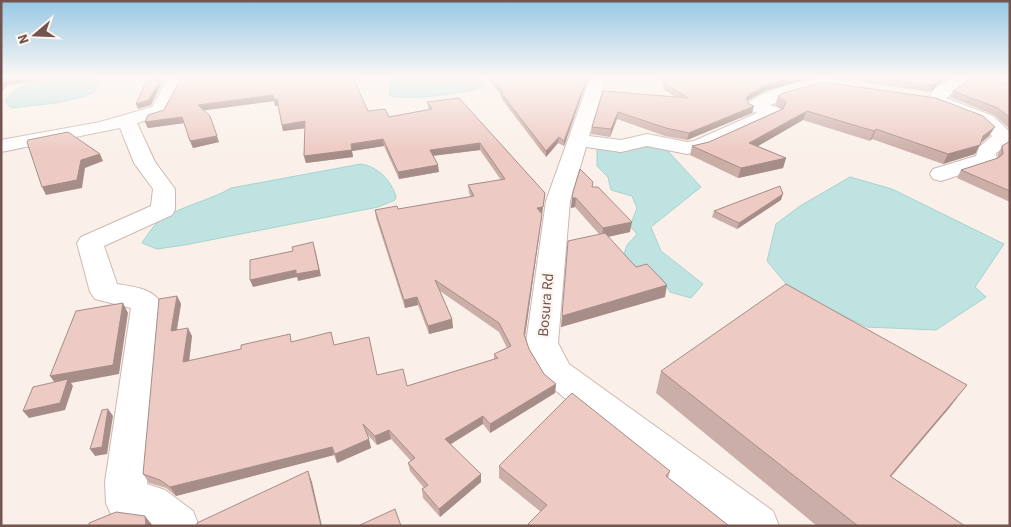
<svg xmlns="http://www.w3.org/2000/svg" width="1011" height="527" font-family="'Source Sans 3',sans-serif">
<rect width="100%" height="100%" fill="#faf0e9"/>
<g fill="#bfe3e0" stroke="#a6d3d0">
<path d="M 77,78 L 92,78 L 100,82 L 93,93 L 82,97 L 56,103 L 11,108 L 5,102 C 15,80 55,79 77,78 Z"/>
<path d="M 392,78 L 478,78 L 485,82 L 485,85 C 473,93 402,102 389,95 Z"/>
<path d="M 644,145 L 665,148 L 701,187 L 651,227 L 661,251 L 703,284 L 691,298 L 670,292 L 661,277 L 631,265 L 623,257 L 627,245 L 637,234 L 630,226 L 637,208 L 632,196 L 611,190 L 608,177 L 597,166 L 597,150 Z"/>
<path d="M 361,164 C 378,167 390,179 396,196 L 395,200 L 378,207 L 185,245 L 157,249 L 142,243 C 146,237 151,229 156,224 C 170,209 212,200 231,188 Z"/>
<path d="M 850,177 L 892,189 L 1004,244 L 975,287 L 986,297 L 936,330 L 867,327 L 792,291 L 767,261 L 776,224 L 800,206 Z"/>
</g>
<g fill="none" stroke-linecap="round" stroke-linejoin="round">
<defs>
<g id="minor">
<path d="M 168,78 L 184,78 L 168,111 L 165,115 L 137,123 L 155,162 L 175,189 L 175,210 L 172,215 L 104,246 L 117,284 C 135,287 152,288 162,304 L 147,484 L 165,490 L 193,511 L 199,526 C 169,526 140,527 112,517 L 106,503 L 105,482 L 131,308 L 95,299 L 90,292 L 77,243 L 81,237 L 151,206 L 153,189 L 134,163 L 120,128 L 1,152 L 1,140 L 100,122 L 152,107 Z"/>
<path d="M 590,78 L 606,78 L 589,136 L 621,140 L 647,134 L 687,142 L 694,141 L 757,113 L 749,110 L 746,106 C 755,93 803,79 819,78 C 831,78 846,82 858,84 L 860,88 L 858,92 L 852,93 L 814,89 L 770,105 L 779,108 L 782,112 L 779,116 L 699,152 L 687,154 L 647,146 L 621,152 L 586,147 L 570,201 L 558,343 L 569,364 L 773,511 L 779,526 L 722,526 L 545,382 L 526,343 L 546,201 Z"/>
<path d="M 953,78 L 973,78 L 946,98 L 993,116 L 1010,132 L 1010,144 L 996,153 L 997,160 L 993,164 L 941,181 L 933,179 L 930,174 L 933,169 L 976,156 L 979,147 L 992,136 L 979,124 L 930,104 L 927,100 L 935,88 Z"/>
</g>
</defs>
<use href="#minor" stroke="#ceb8b3" stroke-width="2"/>
<use href="#minor" fill="#fff" fill-rule="evenodd"/>
</g>
<g fill="#ccaea8">
<path d="M 181,78 L 368,111 L 389,117 L 429,110 L 427,102 L 545,193 L 544,201 L 542,214 L 542,215 L 541,222 L 525,336 L 529,349 L 544,374 L 556,384 L 555,393 L 490,433 L 483,424 L 451,444 L 481,482 L 440,517 L 423,498 L 422,489 L 424,488 L 410,471 L 408,463 L 411,461 L 391,439 L 377,445 L 367,434 L 371,448 L 337,463 L 334,455 L 176,496 L 166,488 L 149,483 L 143,474 L 177,296 L 181,304 L 177,330 L 192,336 L 189,361 L 293,342 L 334,345 L 377,375 L 407,386 L 494,359 L 494,354 L 507,348 L 499,332 L 440,291 L 452,319 L 453,328 L 429,334 L 418,305 L 405,308 L 376,218 L 375,210 L 398,209 L 471,197 L 469,193 L 468,185 L 501,180 L 480,150 L 433,156 L 439,172 L 399,179 L 384,146 L 352,151 L 353,157 L 306,163 L 304,156 L 305,128 L 283,131 L 278,106 L 275,106 L 274,101 L 204,110 L 219,142 L 193,148 L 184,123 L 148,128 L 145,122 L 164,110 Z"/>
<path d="M 487,78 L 588,78 L 564,146 L 558,143 L 546,157 L 501,98 L 501,95 Z"/>
<path d="M 658,78 L 814,78 L 767,90 L 748,101 L 752,113 L 687,140 L 665,136 L 617,119 L 610,137 L 591,134 L 592,127 L 603,91 L 675,97 L 663,89 L 664,83 Z"/>
<path d="M 833,78 L 955,78 L 949,79 L 938,84 L 930,92 Z"/>
<path d="M 971,78 L 996,78 L 995,79 L 1010,85 L 1010,129 L 994,115 L 950,97 L 953,91 Z"/>
<path d="M 778,96 L 989,136 L 981,143 L 975,154 L 943,164 L 872,139 L 870,141 L 803,120 L 758,146 L 786,158 L 783,168 L 738,178 L 690,155 L 692,146 L 709,142 L 781,109 L 775,105 Z"/>
<path d="M 1010,141 L 1010,202 L 957,178 L 961,170 L 998,158 L 998,154 L 1002,146 Z"/>
<path d="M 592,187 L 630,232 L 608,237 L 636,267 L 665,297 L 561,327 L 599,234 L 575,207 L 571,208 L 573,192 Z"/>
<path d="M 781,200 L 737,229 L 712,217 L 714,211 Z"/>
<path d="M 661,371 L 950,407 L 891,477 L 965,526 L 817,526 L 656,393 Z"/>
<path d="M 499,466 L 670,471 L 668,478 L 729,526 L 528,526 L 528,524 L 541,512 L 499,478 Z"/>
</g>
<g fill="#a68d88">
<path d="M 2,78 L 53,78 L 53,79 L 8,85 L 1,92 Z"/>
<path d="M 587,78 L 588,78 L 564,146 L 564,141 Z"/>
<path d="M 791,78 L 814,78 L 767,90 L 748,100 L 744,105 L 746,98 L 750,94 L 769,84 Z"/>
<path d="M 941,78 L 955,78 L 949,79 L 938,84 L 930,92 L 933,85 Z"/>
<path d="M 160,80 L 161,85 L 151,105 L 138,109 L 136,104 Z"/>
<path d="M 273,95 L 277,99 L 279,105 L 275,106 L 274,101 L 200,111 L 198,105 Z"/>
<path d="M 754,106 L 752,113 L 687,140 L 689,133 Z"/>
<path d="M 807,111 L 803,120 L 746,153 L 749,143 Z"/>
<path d="M 618,112 L 617,119 L 610,137 L 611,129 Z"/>
<path d="M 182,117 L 185,123 L 148,128 L 145,122 Z"/>
<path d="M 305,121 L 307,128 L 283,131 L 282,125 Z"/>
<path d="M 995,127 L 989,136 L 978,145 L 980,145 L 975,154 L 943,164 L 948,154 L 983,136 Z"/>
<path d="M 876,129 L 872,139 L 870,141 L 874,131 Z"/>
<path d="M 217,136 L 219,142 L 193,148 L 190,141 Z"/>
<path d="M 559,137 L 558,143 L 546,157 L 546,151 Z"/>
<path d="M 383,139 L 384,146 L 352,151 L 353,157 L 306,163 L 304,156 L 351,144 Z"/>
<path d="M 480,143 L 480,150 L 430,156 L 430,150 Z"/>
<path d="M 100,154 L 103,161 L 85,168 L 82,188 L 46,195 L 42,187 L 81,160 Z"/>
<path d="M 786,158 L 783,168 L 738,178 L 741,168 Z"/>
<path d="M 438,165 L 439,172 L 399,179 L 398,172 Z"/>
<path d="M 545,193 L 544,201 L 542,214 L 542,215 L 541,222 L 524,343 L 537,208 Z"/>
<path d="M 783,194 L 781,200 L 737,229 L 739,223 Z"/>
<path d="M 572,198 L 576,198 L 575,207 L 571,208 Z"/>
<path d="M 632,222 L 630,232 L 602,238 L 603,228 Z"/>
<path d="M 315,249 L 321,276 L 298,281 L 297,277 L 253,287 L 250,280 Z"/>
<path d="M 667,285 L 665,297 L 561,327 L 562,316 Z"/>
<path d="M 177,296 L 181,304 L 175,340 L 171,331 Z"/>
<path d="M 417,297 L 418,305 L 405,308 L 404,300 Z"/>
<path d="M 123,303 L 128,313 L 119,374 L 71,383 L 73,386 L 65,410 L 29,418 L 23,411 L 57,386 L 50,376 Z"/>
<path d="M 452,319 L 453,328 L 429,334 L 428,326 Z"/>
<path d="M 188,328 L 192,336 L 188,371 L 183,362 Z"/>
<path d="M 556,384 L 555,393 L 490,433 L 490,424 Z"/>
<path d="M 967,385 L 950,407 L 873,497 L 890,476 Z"/>
<path d="M 108,409 L 113,416 L 107,454 L 95,456 L 90,449 Z"/>
<path d="M 483,416 L 483,424 L 446,447 L 445,439 Z"/>
<path d="M 389,430 L 391,439 L 377,445 L 375,436 Z"/>
<path d="M 369,439 L 371,448 L 337,463 L 335,454 Z"/>
<path d="M 332,447 L 334,455 L 176,496 L 170,487 Z"/>
<path d="M 308,471 L 312,482 L 322,526 L 321,526 Z"/>
<path d="M 481,474 L 481,482 L 440,517 L 439,509 Z"/>
<path d="M 145,516 L 153,526 L 146,526 Z"/>
</g>
<g fill="#edcac3" stroke="#a68d88">
<path d="M 181,78 L 353,78 L 368,111 L 385,109 L 389,117 L 432,109 L 427,102 L 459,98 L 545,193 L 543,207 L 537,208 L 542,214 L 524,334 L 529,349 L 544,374 L 556,384 L 490,424 L 483,416 L 445,439 L 481,474 L 439,509 L 422,489 L 428,485 L 408,463 L 415,458 L 389,430 L 375,436 L 363,424 L 369,439 L 335,454 L 332,447 L 170,487 L 160,480 L 143,474 L 159,299 L 177,296 L 171,331 L 188,328 L 183,362 L 241,349 L 241,345 L 290,334 L 291,342 L 331,332 L 334,345 L 369,337 L 377,375 L 403,369 L 407,386 L 498,358 L 494,354 L 511,346 L 499,323 L 435,280 L 452,319 L 428,326 L 417,297 L 404,300 L 375,210 L 397,206 L 398,209 L 474,196 L 468,185 L 505,179 L 480,143 L 430,150 L 438,165 L 398,172 L 383,139 L 351,144 L 352,150 L 304,156 L 305,121 L 282,125 L 277,99 L 274,100 L 273,95 L 198,105 L 210,116 L 217,136 L 190,141 L 182,117 L 145,122 L 148,115 L 164,110 Z"/>
<path d="M 491,78 L 587,78 L 564,141 L 559,137 L 546,151 L 501,93 L 503,92 Z"/>
<path d="M 667,78 L 791,78 L 769,84 L 750,94 L 746,98 L 749,104 L 754,106 L 689,133 L 666,128 L 618,112 L 611,129 L 592,127 L 603,91 L 688,98 L 664,83 L 671,81 Z"/>
<path d="M 880,78 L 941,78 L 933,85 Z"/>
<path d="M 971,78 L 991,78 L 1010,85 L 1010,118 L 998,108 L 953,91 Z"/>
<path d="M 160,80 L 149,100 L 136,104 L 146,82 Z"/>
<path d="M 824,82 L 936,98 L 983,116 L 995,127 L 983,136 L 980,145 L 948,154 L 876,129 L 874,131 L 807,111 L 749,143 L 786,158 L 741,168 L 692,146 L 709,142 L 783,109 L 786,102 L 778,96 L 783,93 Z"/>
<path d="M 68,132 L 100,154 L 81,160 L 77,180 L 42,187 L 27,142 L 28,140 Z"/>
<path d="M 1010,141 L 1010,191 L 961,170 L 998,158 L 1003,154 L 1002,146 Z"/>
<path d="M 580,169 L 593,182 L 592,187 L 598,187 L 632,222 L 603,228 L 576,198 L 572,198 L 573,192 Z"/>
<path d="M 780,186 L 783,194 L 739,223 L 714,211 Z"/>
<path d="M 605,233 L 636,267 L 647,264 L 667,285 L 562,316 L 568,241 Z"/>
<path d="M 313,242 L 319,270 L 296,274 L 296,270 L 250,280 L 250,260 L 293,251 L 292,247 Z"/>
<path d="M 786,284 L 967,385 L 890,476 L 965,526 L 858,526 L 661,371 Z"/>
<path d="M 123,303 L 113,365 L 50,376 L 76,311 Z"/>
<path d="M 68,379 L 60,403 L 23,411 L 33,387 Z"/>
<path d="M 572,393 L 670,471 L 666,476 L 729,526 L 530,526 L 528,524 L 547,505 L 499,466 Z"/>
<path d="M 108,409 L 102,447 L 90,449 L 102,410 Z"/>
<path d="M 308,471 L 321,526 L 197,526 L 197,523 Z"/>
<path d="M 395,509 L 401,526 L 358,526 Z"/>
<path d="M 116,512 L 145,516 L 146,526 L 89,526 L 89,523 Z"/>
</g>
<linearGradient id="sky" x2="0" y2="1"><stop stop-color="#97c7e5"/><stop offset="0.51" stop-color="#fdf8f5"/><stop offset="1" stop-color="#fdf8f5" stop-opacity="0"/></linearGradient>
<rect width="1011" height="152" fill="url(#sky)"/>
<g text-anchor="middle" dominant-baseline="central" stroke-width="5" stroke-linejoin="round" paint-order="stroke">
<g font-size="15" fill="#73544f" stroke="#fdf5ef">
<text transform="translate(546 305) rotate(-85)">Bosura Rd</text>
</g>
</g>
<rect width="1011" height="527" fill="none" stroke="#73544f" stroke-width="5"/>
<g transform="translate(35 35) rotate(251)" stroke="#fdf5ef" stroke-width="4" paint-order="stroke">
<path d="M0-4L9 19L0 12L-9 19Z" fill="#73544f"/>
<text y="-8" font-size="14" font-weight="bold" text-anchor="middle" fill="#73544f">N</text>
</g>
</svg>
